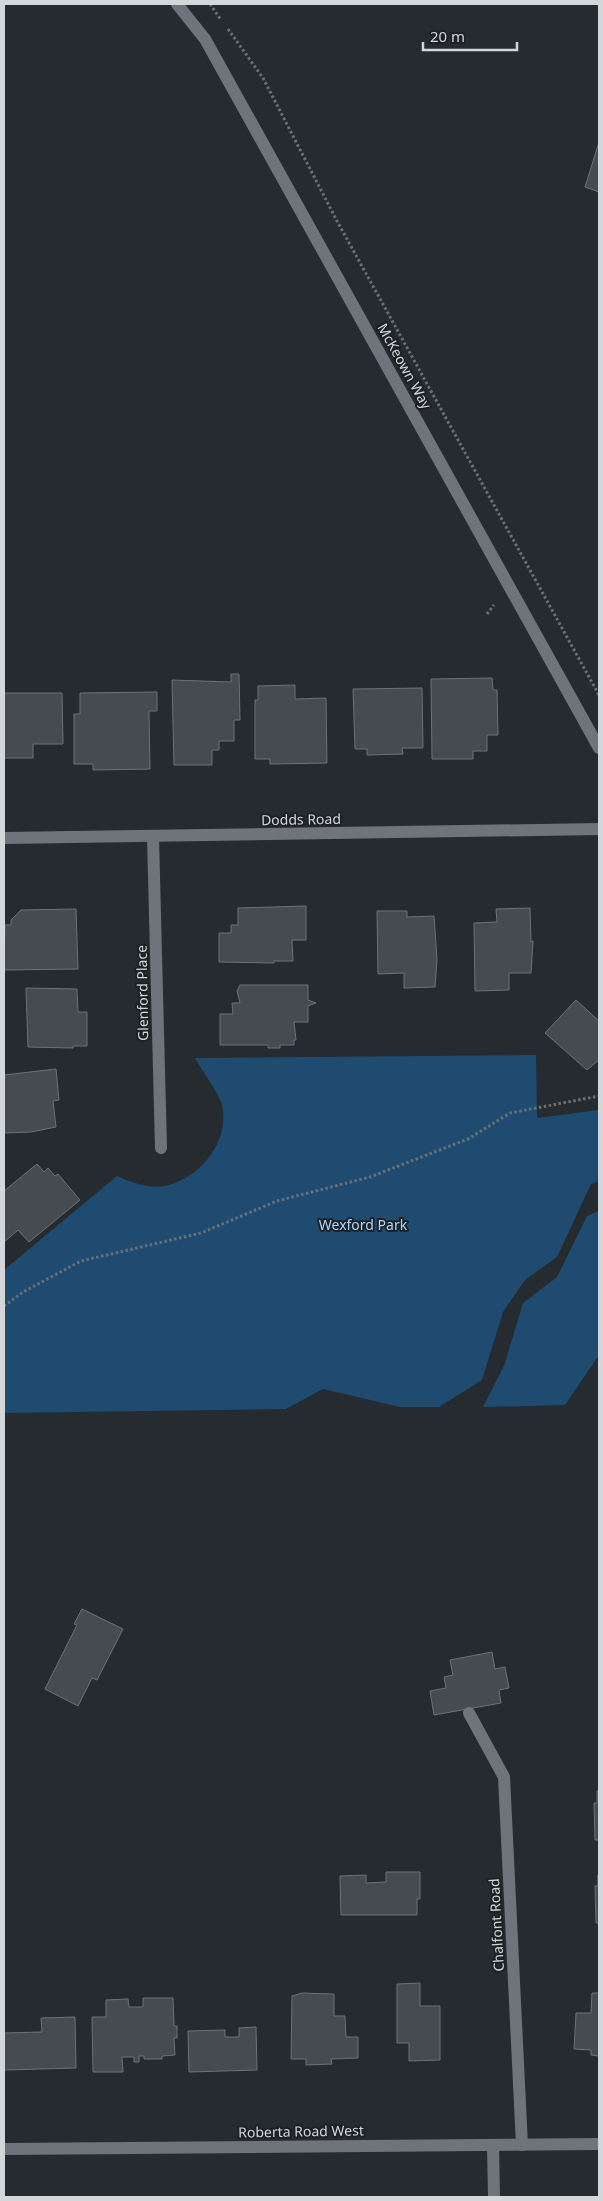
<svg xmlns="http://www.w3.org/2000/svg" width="603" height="2201" font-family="'Noto Sans',sans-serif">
<rect width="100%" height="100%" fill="#262b2f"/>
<g fill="#1e4b6f">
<path d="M 536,1055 L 537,1118 L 599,1110 L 599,1181 L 591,1184 L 557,1257 L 525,1280 L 503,1312 L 482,1380 L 439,1407 L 400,1407 L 323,1389 L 286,1409 L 4,1413 L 4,1270 L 117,1176 C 133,1183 151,1190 169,1185 C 202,1176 230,1140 222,1105 C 220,1095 201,1069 195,1058 Z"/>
<path d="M 599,1211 L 599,1355 L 565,1405 L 483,1407 L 504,1366 L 523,1303 L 557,1277 L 587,1216 Z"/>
</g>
<g fill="#464b50" stroke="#6c7277">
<path d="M 599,142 L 599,192 L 585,187 Z"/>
<path d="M 231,674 L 239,674 L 240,720 L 234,720 L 234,741 L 219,741 L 219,750 L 212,750 L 212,765 L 174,765 L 172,680 L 231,682 Z"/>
<path d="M 492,678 L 493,690 L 497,690 L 498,735 L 487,735 L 487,751 L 473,751 L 473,759 L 432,759 L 431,679 Z"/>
<path d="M 295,685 L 295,699 L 326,698 L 327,763 L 270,764 L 270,759 L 255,759 L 255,700 L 258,700 L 258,686 Z"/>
<path d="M 422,688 L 423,748 L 402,748 L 403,754 L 367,755 L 367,749 L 355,749 L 353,689 Z"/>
<path d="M 157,692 L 157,711 L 149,711 L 150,769 L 93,770 L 93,764 L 74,764 L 74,714 L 80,714 L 80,693 Z"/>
<path d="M 4,693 L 62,693 L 63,744 L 33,744 L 33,758 L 4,758 Z"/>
<path d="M 306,906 L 306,940 L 292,940 L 293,961 L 274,961 L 274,963 L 219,962 L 219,933 L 231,933 L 231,925 L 238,925 L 238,908 Z"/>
<path d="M 530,908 L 531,942 L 533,941 L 531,973 L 509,973 L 509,990 L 475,991 L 474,923 L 497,922 L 496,909 Z"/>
<path d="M 76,909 L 78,969 L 4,970 L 5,925 L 11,925 L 11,920 L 21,910 Z"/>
<path d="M 377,911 L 407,911 L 407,917 L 434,916 L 437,960 L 435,987 L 404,988 L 404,973 L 378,974 Z"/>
<path d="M 240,985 L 308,985 L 308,1000 L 316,1003 L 308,1006 L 308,1022 L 294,1022 L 296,1040 L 294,1040 L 294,1045 L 280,1045 L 280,1048 L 268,1048 L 268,1045 L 220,1045 L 220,1014 L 233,1014 L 232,1003 L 240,1003 L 237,991 Z"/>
<path d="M 26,988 L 77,989 L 78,1012 L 87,1012 L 87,1046 L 73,1046 L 73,1048 L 28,1047 Z"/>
<path d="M 576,1000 L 599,1021 L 599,1060 L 587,1070 L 545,1033 Z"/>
<path d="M 56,1069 L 59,1100 L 53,1101 L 56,1127 L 31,1132 L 4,1133 L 4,1075 Z"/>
<path d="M 37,1164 L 44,1172 L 48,1168 L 55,1176 L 58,1174 L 80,1200 L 29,1242 L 18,1230 L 4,1242 L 4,1191 Z"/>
<path d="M 82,1609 L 123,1629 L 97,1680 L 92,1678 L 78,1706 L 45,1689 L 77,1625 L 74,1624 Z"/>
<path d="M 492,1652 L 495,1669 L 505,1667 L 509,1688 L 499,1690 L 501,1703 L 434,1715 L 430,1691 L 446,1688 L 444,1677 L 453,1675 L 450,1660 Z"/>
<path d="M 597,1791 L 599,1791 L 599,1840 L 595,1840 L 594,1803 L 597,1803 Z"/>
<path d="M 386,1872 L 420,1872 L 420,1899 L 417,1899 L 417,1915 L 341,1915 L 340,1876 L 366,1875 L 366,1883 L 386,1882 Z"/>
<path d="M 598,1875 L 599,1923 L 596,1923 L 595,1886 L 598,1886 Z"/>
<path d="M 420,1983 L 420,2006 L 440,2006 L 440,2060 L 409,2061 L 409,2043 L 397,2043 L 397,1984 Z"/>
<path d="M 302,1993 L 334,1994 L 334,2016 L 345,2016 L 346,2037 L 358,2037 L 358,2058 L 331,2059 L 332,2064 L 306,2065 L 306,2059 L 291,2059 L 292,1996 Z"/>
<path d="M 592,1993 L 599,1993 L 599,2056 L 591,2055 L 591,2050 L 574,2049 L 576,2013 L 591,2013 Z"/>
<path d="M 143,1998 L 173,1998 L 174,2026 L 177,2026 L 177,2038 L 174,2038 L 175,2055 L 162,2056 L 162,2059 L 144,2059 L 144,2056 L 139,2056 L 139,2062 L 134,2062 L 134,2057 L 122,2057 L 123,2072 L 93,2072 L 92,2017 L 106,2017 L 106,2000 L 128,1999 L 129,2007 L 143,2007 Z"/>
<path d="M 75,2017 L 76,2068 L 4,2070 L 4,2033 L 42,2032 L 41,2018 Z"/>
<path d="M 256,2027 L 257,2070 L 189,2072 L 188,2031 L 225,2030 L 225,2037 L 239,2037 L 239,2028 Z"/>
</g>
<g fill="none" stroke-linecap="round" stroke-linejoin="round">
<g stroke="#6b7073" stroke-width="3" stroke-dasharray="2.5 2.5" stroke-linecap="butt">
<path d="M 210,4 L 221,20"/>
<path d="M 228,29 L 263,78 L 337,221 L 599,695"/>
<path d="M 487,614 L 494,605"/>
<path d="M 4,1306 L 23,1292 L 81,1261 L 201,1233 L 277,1201 L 370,1177 L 468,1139 L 510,1113 L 599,1096"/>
</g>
<g stroke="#6e7479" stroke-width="12">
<path d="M 177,4 L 205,39 L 599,748"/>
<path d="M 153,837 L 161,1148"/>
<path d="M 4,838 L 599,829"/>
<path d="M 469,1713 L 504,1777 L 522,2145"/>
<path d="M 493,2145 L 494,2197"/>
<path d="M 4,2149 L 599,2144"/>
</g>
</g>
<g text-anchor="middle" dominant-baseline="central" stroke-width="4" stroke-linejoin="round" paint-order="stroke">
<g font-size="14" fill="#d4d7d9" stroke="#1d2125">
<text transform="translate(405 366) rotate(61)">McKeown Way</text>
<text transform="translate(301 819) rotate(-1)">Dodds Road</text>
<text transform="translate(142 993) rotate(-91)">Glenford Place</text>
<text transform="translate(496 1925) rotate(-93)">Chalfont Road</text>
<text transform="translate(301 2131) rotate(-1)">Roberta Road West</text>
</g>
<g font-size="14" fill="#abd7fe" stroke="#1d2125">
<text x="363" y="1224">Wexford Park</text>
</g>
</g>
<rect width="603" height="2201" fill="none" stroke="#d4d7d9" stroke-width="10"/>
<path d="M423 42v8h94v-8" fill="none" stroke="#d4d7d9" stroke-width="2.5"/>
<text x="430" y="42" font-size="15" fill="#d4d7d9" stroke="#1d2125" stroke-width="4" paint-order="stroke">20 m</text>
</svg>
